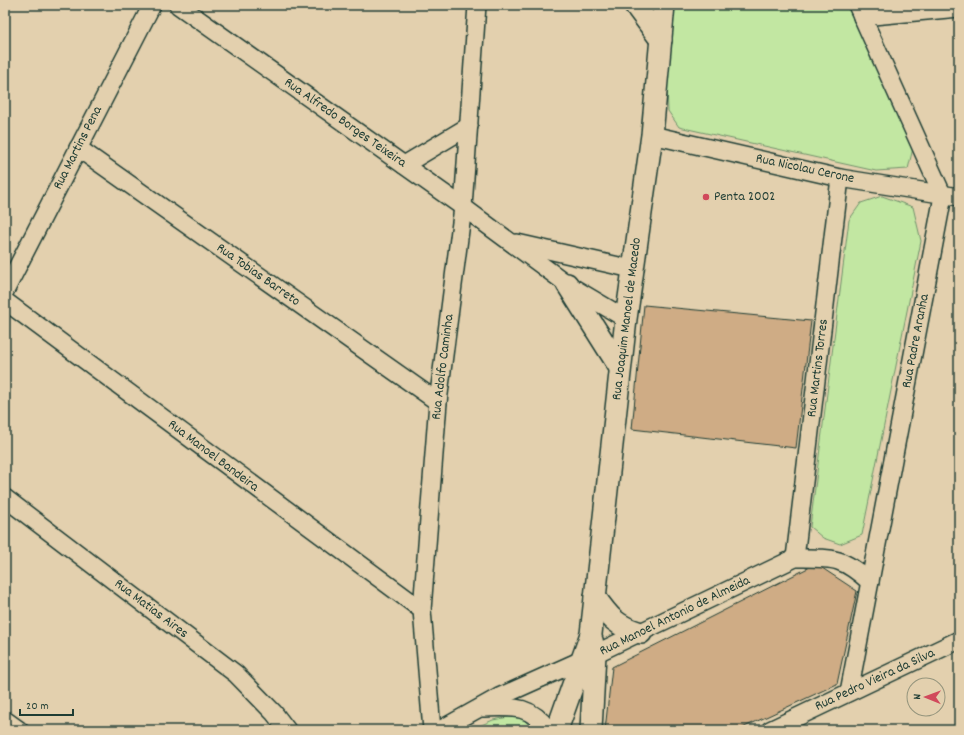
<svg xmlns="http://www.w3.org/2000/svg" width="964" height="735" font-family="Dekko,sans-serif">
<rect width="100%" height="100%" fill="#e3d0ae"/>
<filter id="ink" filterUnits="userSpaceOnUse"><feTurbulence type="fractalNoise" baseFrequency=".025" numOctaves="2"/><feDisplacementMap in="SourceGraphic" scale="8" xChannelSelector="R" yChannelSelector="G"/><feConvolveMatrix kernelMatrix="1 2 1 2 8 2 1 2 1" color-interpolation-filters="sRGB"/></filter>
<g filter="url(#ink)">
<g fill="#c2e7a2" stroke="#70926b">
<path d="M 675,5 L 850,5 L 913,148 L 908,169 L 876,171 L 679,127 L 668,111 L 667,83 Z"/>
<path d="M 882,196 L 913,207 L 921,241 L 862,535 L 840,544 L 823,538 L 810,527 L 849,220 L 861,203 Z"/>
<path d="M 519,715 L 534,730 L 470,730 L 493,720 Z"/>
</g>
<g fill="#cfac85" stroke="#1f3d34">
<path d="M 644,305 L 811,321 L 796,448 L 632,429 Z"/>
<path d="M 816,564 L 857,591 L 837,684 L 738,730 L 605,730 L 612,667 Z"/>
</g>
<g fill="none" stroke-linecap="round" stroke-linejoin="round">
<defs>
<g id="minor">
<path d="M 178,5 L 463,207 L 567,284 L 626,319"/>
<path d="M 862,17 L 959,8"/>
<path d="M 652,135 L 840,178 L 959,197"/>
<path d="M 78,148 L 438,402"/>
<path d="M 404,165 L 469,126"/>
<path d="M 517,243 L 632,269"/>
<path d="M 5,291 L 152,5"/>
<path d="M 5,301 L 422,610"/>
<path d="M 5,498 L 236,674 L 274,713 L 287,730"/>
<path d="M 795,558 L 840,178"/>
<path d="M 849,692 L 943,196 L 857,5"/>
<path d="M 483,708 C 513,707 529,704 549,730"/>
<path d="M 5,720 L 19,730"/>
<path d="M 432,730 L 422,610 L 438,402 L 463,207 L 477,5"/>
<path d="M 440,730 L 499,697 L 595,654 L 795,558 C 833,558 841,556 870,582"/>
<path d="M 770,730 L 959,640"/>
</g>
<g id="tertiary">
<path d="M 635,5 L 661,40"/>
<path d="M 567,284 L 620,368"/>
<path d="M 595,597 C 609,617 616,626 641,633"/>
<path d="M 557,730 L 591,634 L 626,319 L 652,135 L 664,5"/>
<path d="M 591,730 L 595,654 L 592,640"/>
</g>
</defs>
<use href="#minor" stroke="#1f3d34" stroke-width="20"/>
<use href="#tertiary" stroke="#1f3d34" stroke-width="24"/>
<use href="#minor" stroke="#e3d0ae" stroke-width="17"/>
<use href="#tertiary" stroke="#e3d0ae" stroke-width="21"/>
</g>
</g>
<circle fill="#d1495b" stroke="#e3d0ae" stroke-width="1.5" cx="706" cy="197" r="4"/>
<g text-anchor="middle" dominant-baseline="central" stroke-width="3" stroke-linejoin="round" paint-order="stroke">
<g font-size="14" fill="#1f3d34" stroke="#e3d0ae">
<text transform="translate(345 123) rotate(35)">Rua Alfredo Borges Teixeira</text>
<text transform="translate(78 148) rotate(-63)">Rua Martins Pena</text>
<text transform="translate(805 169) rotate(12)">Rua Nicolau Cerone</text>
<text transform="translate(258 275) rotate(35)">Rua Tobias Barreto</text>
<text transform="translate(627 319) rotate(-83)">Rua Joaquim Manoel de Macedo</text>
<text transform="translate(916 341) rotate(-79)">Rua Padre Aranha</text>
<text transform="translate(443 367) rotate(-83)">Rua Adolfo Caminha</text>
<text transform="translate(818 368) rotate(-83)">Rua Martins Torres</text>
<text transform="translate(213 456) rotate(37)">Rua Manoel Bandeira</text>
<text transform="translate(151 609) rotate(37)">Rua Matias Aires</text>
<text transform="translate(675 616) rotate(-26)">Rua Manoel Antonio de Almeida</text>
<text transform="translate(875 680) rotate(-25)">Rua Pedro Vieira da Silva</text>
</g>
<g font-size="14" fill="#1f3d34" stroke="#e3d0ae" text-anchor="start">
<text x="714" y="197">Penta 2002</text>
</g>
</g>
<rect width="964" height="735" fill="none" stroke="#e3d0ae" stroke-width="20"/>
<rect x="10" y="10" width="944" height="715" fill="none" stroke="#1f3d34" stroke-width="1.5" filter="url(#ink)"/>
<g transform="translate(926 697) rotate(271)"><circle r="19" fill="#e3d0ae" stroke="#95957d"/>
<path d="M0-3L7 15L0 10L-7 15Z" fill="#d1495b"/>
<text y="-6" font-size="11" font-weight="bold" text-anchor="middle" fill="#1f3d34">N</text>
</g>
<path d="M20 709v6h53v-6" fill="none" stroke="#1f3d34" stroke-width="2"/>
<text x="26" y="709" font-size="12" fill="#1f3d34" stroke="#e3d0ae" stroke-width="3" paint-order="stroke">20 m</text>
</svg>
